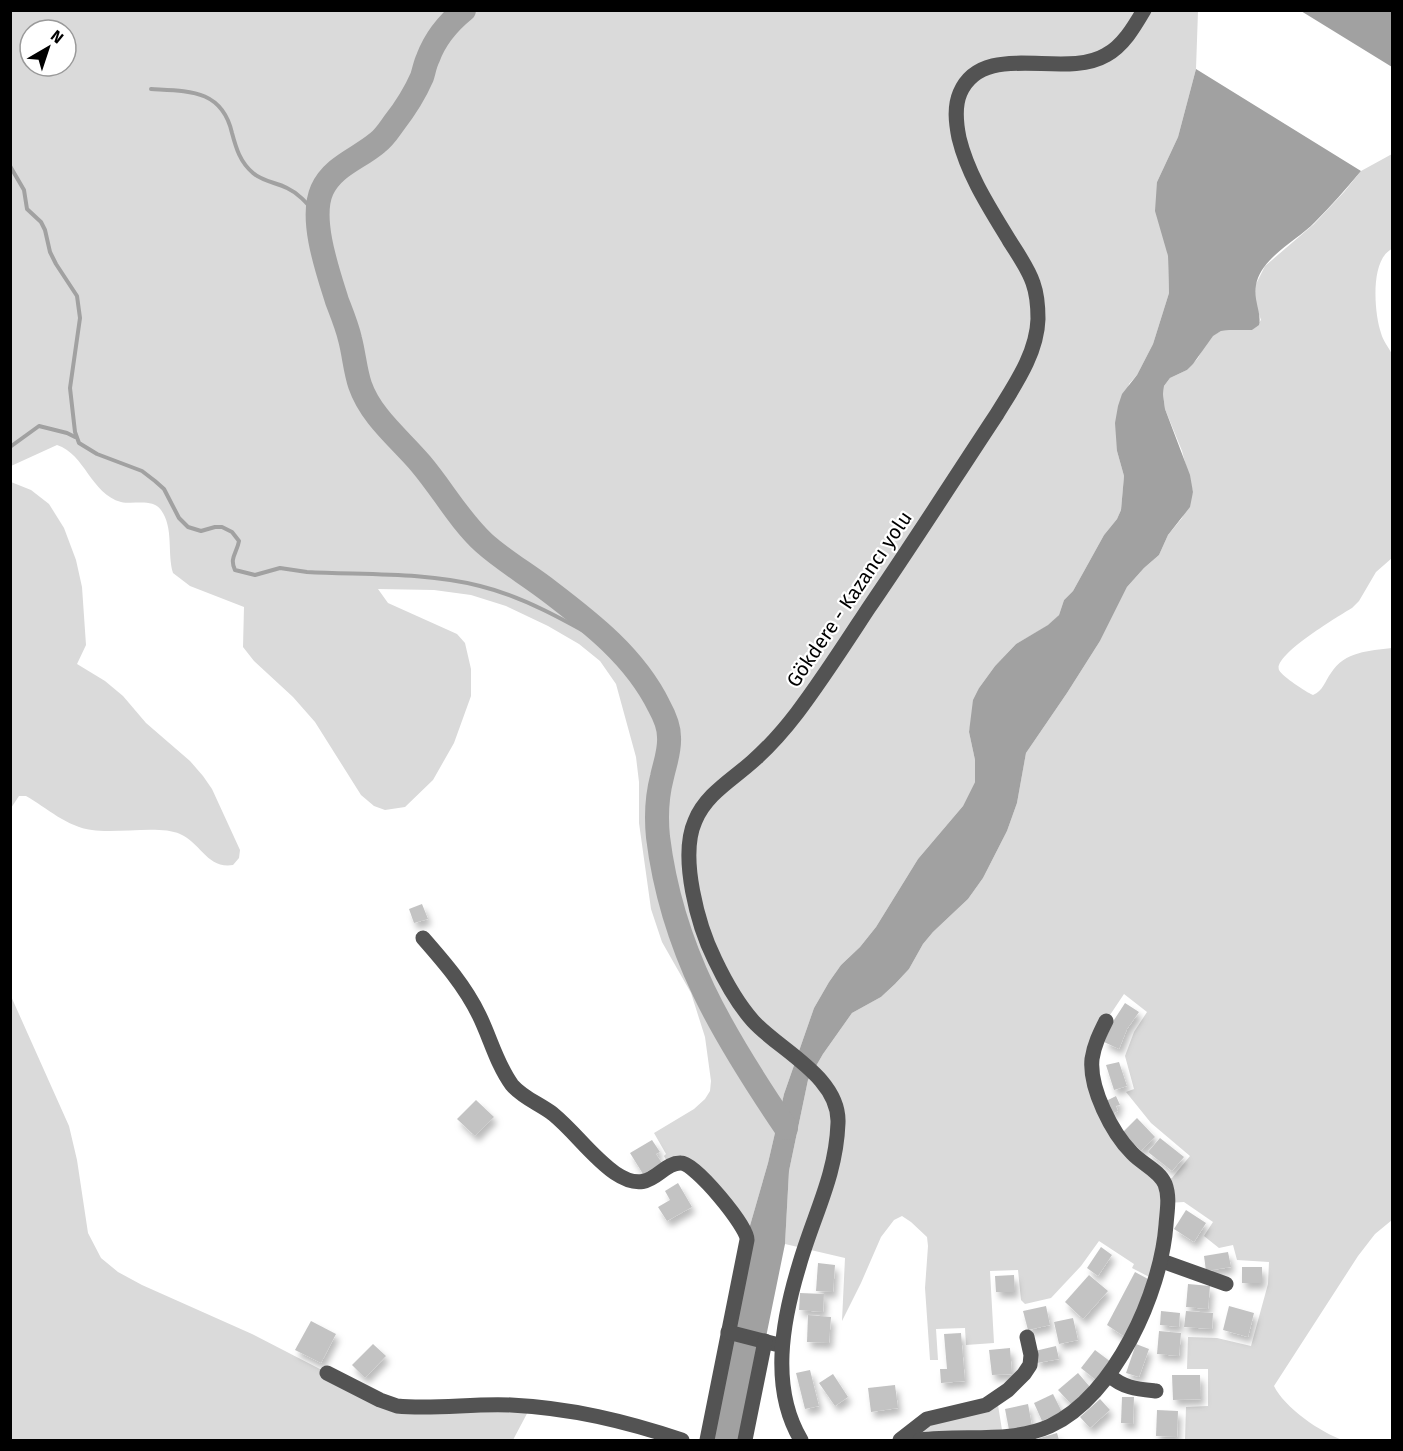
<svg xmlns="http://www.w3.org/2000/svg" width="1403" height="1451" font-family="'Fira Sans',sans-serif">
<defs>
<filter id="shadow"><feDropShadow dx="3.5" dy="6" stdDeviation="3" flood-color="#0004"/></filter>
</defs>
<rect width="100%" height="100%" fill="#fff"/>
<g fill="#dadada" fill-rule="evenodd">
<path d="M 11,11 L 1198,11 L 1196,69 L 1178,137 L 1157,182 L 1168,256 L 1169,293 L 1153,344 L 1137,375 L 1129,384 L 1117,451 L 1124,476 L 1121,510 L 1117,519 L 1104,535 L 1073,591 L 1064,600 L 1059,615 L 1049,625 L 1016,644 L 995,666 L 979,688 L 969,732 L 975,760 L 975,782 L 963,806 L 918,859 L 876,927 L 860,947 L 841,965 L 829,982 L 814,1008 L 784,1094 L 768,1163 L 747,1236 L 702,1178 L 670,1167 L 664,1156 L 666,1154 L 654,1133 L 694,1109 L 705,1099 L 710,1091 L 711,1081 L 705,1037 L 691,993 L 662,942 L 651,909 L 639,823 L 639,782 L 636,757 L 616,684 L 600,661 L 579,644 L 548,626 L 506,606 L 471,595 L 434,590 L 378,589 L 388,603 L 457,634 L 465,643 L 471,669 L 471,696 L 454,743 L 433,780 L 405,807 L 385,810 L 374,806 L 361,795 L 315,722 L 293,697 L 254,661 L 243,647 L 244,607 L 190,586 L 173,573 C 167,553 174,528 161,510 C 152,498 134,505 121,502 C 91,494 85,454 57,445 L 11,466 ZM 30,30 L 66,30 L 66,66 L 30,66 Z"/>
<path d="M 1392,154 L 1392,249 C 1370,259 1374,313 1381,333 C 1383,341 1389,348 1392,354 L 1392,558 L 1376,572 L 1359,601 L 1352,608 C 1339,616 1273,655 1279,670 C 1283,677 1306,692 1313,695 C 1323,691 1325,681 1331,673 C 1345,651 1369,651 1392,648 L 1392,1220 L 1375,1234 L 1358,1256 L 1274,1386 C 1284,1407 1321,1433 1343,1440 L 1185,1440 L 1186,1407 L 1208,1406 L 1208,1369 L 1187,1369 L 1188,1337 L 1217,1338 L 1251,1346 L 1268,1284 L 1269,1262 L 1237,1260 L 1233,1245 L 1219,1248 L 1204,1236 L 1213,1222 L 1184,1202 L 1167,1203 L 1155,1280 L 1132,1268 L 1134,1264 L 1099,1241 L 1081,1266 L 1051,1298 L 1025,1304 L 1021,1300 L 1018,1270 L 990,1271 L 994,1343 L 966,1345 L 965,1328 L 936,1329 L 938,1360 L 930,1360 L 925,1288 L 928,1246 L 927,1237 L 911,1222 L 902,1216 L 894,1220 L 881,1237 L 861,1283 L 842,1321 L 845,1258 L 785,1244 L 789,1171 L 808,1080 L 823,1054 L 852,1013 L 881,997 L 895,984 L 909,969 L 923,944 L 933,932 L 968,899 L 983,878 L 1007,831 L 1017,803 L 1026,753 L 1067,693 L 1100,641 L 1127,587 L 1144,568 L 1159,555 L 1168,535 L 1182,518 L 1193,492 L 1182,451 L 1165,409 L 1163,394 L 1164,386 L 1170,378 L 1187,370 L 1198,358 L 1206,343 L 1212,336 L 1221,331 L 1230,330 L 1252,330 L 1261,320 L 1255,303 L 1255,286 L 1265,266 L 1314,224 L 1344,192 L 1361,171 ZM 1124,994 L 1147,1012 L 1134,1032 L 1125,1056 L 1134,1089 L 1126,1092 L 1151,1123 L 1190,1156 L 1172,1178 L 1164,1181 L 1106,1116 L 1094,1049 L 1106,1021 Z"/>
<path d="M 11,482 L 31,490 L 49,504 L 64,528 L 76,560 L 82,587 L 86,645 L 77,664 L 105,681 L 123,696 L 146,723 L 190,761 L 203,776 L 212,789 L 240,850 L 239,858 L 233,865 C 207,869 201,843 180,834 C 160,825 116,834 92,830 C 67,827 47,808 26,796 L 19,796 L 11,808 Z"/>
<path d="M 10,994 L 69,1126 L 77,1160 L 88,1233 L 101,1258 L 118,1272 L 142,1285 L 252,1334 L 380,1400 L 531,1406 L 513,1440 L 11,1440 Z"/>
<path d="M 997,1399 L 1003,1436 L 1030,1433 L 1032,1440 L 900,1440 L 916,1426 Z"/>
</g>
<g fill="#a1a1a1">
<path d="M 1301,11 L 1392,11 L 1392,67 Z"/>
<path d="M 1196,69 L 1361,171 C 1346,189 1331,206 1315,222 C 1297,241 1261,257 1256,285 C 1253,300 1262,313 1259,325 L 1252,330 L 1230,330 L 1221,331 L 1213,336 L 1193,364 L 1187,370 L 1170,378 L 1164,386 L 1163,394 L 1165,409 L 1190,475 L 1193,492 L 1190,507 L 1168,535 L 1159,555 L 1144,568 L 1127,587 L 1100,641 L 1067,693 L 1026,753 L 1017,803 L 1007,831 L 983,878 L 968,899 L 933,932 L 923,944 L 909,969 L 895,984 L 881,997 L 852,1013 L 823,1054 L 808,1080 L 789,1171 L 785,1244 L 745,1440 L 707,1440 L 747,1236 L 768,1163 L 784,1094 L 814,1008 L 829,982 L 841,965 L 860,947 L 876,927 L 918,859 L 963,806 L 975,782 L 975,760 L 969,732 L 973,700 L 979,688 L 995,666 L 1016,644 L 1048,625 L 1059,615 L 1064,600 L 1073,591 L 1104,535 L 1117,519 L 1121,510 L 1124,476 L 1117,451 L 1115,423 L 1118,406 L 1122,394 L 1137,375 L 1153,344 L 1169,293 L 1168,256 L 1155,211 L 1157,182 L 1178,137 Z"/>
</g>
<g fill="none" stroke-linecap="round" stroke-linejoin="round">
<g stroke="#a1a1a1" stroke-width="4">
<path d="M 151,89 C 188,91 222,89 232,133 C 236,148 240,162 253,173 C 263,182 276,182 287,188 C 300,194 309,206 318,216"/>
<path d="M 10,166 L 24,190 L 27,209 L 41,222 L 45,230 L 50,252 L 56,264 L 77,296 L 80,318 L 70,388 L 75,432 L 79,443 L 97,454 L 142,471 L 155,481 L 164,489 L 179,518 L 188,527 L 201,531 L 215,527 L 222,527 L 232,532 L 239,541 C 237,553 229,558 235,570 L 255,575 L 280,568 L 307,572 C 364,575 425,572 480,586 C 529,598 578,628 621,652"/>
<path d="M 10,447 L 39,426 L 67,433 L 75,437"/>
</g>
<path stroke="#a1a1a1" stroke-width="24" d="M 464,10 C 448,23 435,39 428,58 C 425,64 424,71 422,77 C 415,93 405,109 394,123 C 389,130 384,138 377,143 C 358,159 333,166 322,190 C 309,219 328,272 337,301 C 342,314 347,326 350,339 C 354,354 355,370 360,385 C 371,417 400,439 421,464 C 443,490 459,520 484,543 C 504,561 527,574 549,591 C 591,623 635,657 659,706 C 664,715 669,726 669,737 C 670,751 665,763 662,777 C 657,796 656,817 658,837 C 672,951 723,1035 786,1128"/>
</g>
<g fill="#c3c3c3" filter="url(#shadow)">
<path d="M 422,904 L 428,919 L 414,923 L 409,909 Z"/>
<path d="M 1125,1003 L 1139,1012 L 1127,1029 L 1119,1049 L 1104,1042 L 1114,1020 Z"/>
<path d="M 1119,1062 L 1127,1086 L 1114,1090 L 1106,1065 Z"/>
<path d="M 1116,1096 L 1120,1105 L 1116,1106 L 1118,1111 L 1112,1114 L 1106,1101 Z"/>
<path d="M 476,1100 L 494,1117 L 475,1136 L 457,1119 Z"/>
<path d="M 1137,1118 L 1155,1137 L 1141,1151 L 1123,1132 Z"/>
<path d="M 1160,1138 L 1184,1157 L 1172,1171 L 1148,1152 Z"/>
<path d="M 652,1140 L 660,1152 L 656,1154 L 662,1163 L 643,1174 L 630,1153 Z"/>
<path d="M 678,1183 L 692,1207 L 667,1221 L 658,1207 L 670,1200 L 665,1191 Z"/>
<path d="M 1186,1210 L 1206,1223 L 1194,1242 L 1174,1229 Z"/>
<path d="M 1101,1247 L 1112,1255 L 1098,1276 L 1087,1268 Z"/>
<path d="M 1228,1252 L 1231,1267 L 1206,1271 L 1204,1256 Z"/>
<path d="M 818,1263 L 835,1265 L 833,1292 L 816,1291 Z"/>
<rect x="1242" y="1267" width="20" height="16"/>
<path d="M 1135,1272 L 1148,1279 L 1139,1306 L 1125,1337 L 1107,1325 Z"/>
<path d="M 1014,1275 L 1015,1292 L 996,1292 L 995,1276 Z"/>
<path d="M 1089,1275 L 1108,1291 L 1083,1319 L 1065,1302 Z"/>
<path d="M 1188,1284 L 1210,1286 L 1208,1309 L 1186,1307 Z"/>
<path d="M 800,1293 L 824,1294 L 823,1312 L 799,1310 Z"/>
<path d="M 1046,1306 L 1050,1325 L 1028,1330 L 1023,1311 Z"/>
<path d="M 1229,1306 L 1254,1313 L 1248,1337 L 1223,1330 Z"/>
<path d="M 1161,1311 L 1180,1313 L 1179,1327 L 1160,1325 Z"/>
<path d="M 1186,1311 L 1213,1313 L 1212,1329 L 1184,1327 Z"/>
<path d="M 808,1315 L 831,1317 L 829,1343 L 807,1342 Z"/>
<path d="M 1073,1318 L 1078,1340 L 1059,1344 L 1054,1322 Z"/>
<path d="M 311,1321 L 336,1334 L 321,1363 L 295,1350 Z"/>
<path d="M 1159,1331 L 1181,1333 L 1179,1356 L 1157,1354 Z"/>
<path d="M 961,1333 L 965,1381 L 941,1383 L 940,1369 L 947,1369 L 944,1334 Z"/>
<path d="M 373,1344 L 386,1356 L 365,1378 L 352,1365 Z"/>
<path d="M 1136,1344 L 1149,1349 L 1139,1377 L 1126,1373 Z"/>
<path d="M 1056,1346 L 1059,1359 L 1037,1363 L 1035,1351 Z"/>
<path d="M 1010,1348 L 1012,1374 L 992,1375 L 989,1350 Z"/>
<path d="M 1095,1350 L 1111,1362 L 1097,1381 L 1081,1368 Z"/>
<path d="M 810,1370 L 819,1406 L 805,1409 L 796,1373 Z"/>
<path d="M 1078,1373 L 1090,1387 L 1071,1404 L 1058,1390 Z"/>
<path d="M 833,1374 L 848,1397 L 835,1406 L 819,1383 Z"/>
<path d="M 1172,1375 L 1200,1375 L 1201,1399 L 1173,1400 Z"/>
<path d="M 895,1385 L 898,1408 L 871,1412 L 868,1388 Z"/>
<path d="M 1053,1394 L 1062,1412 L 1042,1421 L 1034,1403 Z"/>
<path d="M 1122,1397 L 1134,1397 L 1133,1424 L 1121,1423 Z"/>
<path d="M 1100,1399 L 1110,1410 L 1090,1428 L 1080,1417 Z"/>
<path d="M 1028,1404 L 1032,1426 L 1009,1430 L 1005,1409 Z"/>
<path d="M 1157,1410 L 1178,1411 L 1177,1437 L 1156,1436 Z"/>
<path d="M 1057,1433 L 1059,1440 L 1033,1440 Z"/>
</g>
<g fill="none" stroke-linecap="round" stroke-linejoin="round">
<g stroke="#535353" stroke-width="15">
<path d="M 423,938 C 444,962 465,986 479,1015 C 490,1037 497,1065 512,1085 C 523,1098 540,1104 553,1114 C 575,1132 591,1156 615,1173 C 652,1198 659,1162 681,1163 C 695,1163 748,1227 747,1240 L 707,1440"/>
<path d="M 1162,1261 L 1226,1284"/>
<path d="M 728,1332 L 775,1344"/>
<path d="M 327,1373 L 380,1400 L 397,1406 C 434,1410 473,1403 511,1405 C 571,1408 625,1421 682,1440"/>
<path d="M 1109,1375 C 1123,1388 1137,1389 1156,1391"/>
<path d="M 745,1440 L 765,1341"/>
<path d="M 801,1440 C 770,1388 782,1322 799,1266 C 813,1216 836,1177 838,1123 C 840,1077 779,1050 753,1021 C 737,1003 725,981 715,960 C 698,926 679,857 695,821 C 706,794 732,780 753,761 C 769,747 784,730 797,713 C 822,680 845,644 868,609 C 912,545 954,479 997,414 C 1014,386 1037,354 1038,319 C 1038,308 1037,294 1033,283 C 1028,268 1017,253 1009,240 C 989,207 968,175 959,138 C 956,123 954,107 960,93 C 983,39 1064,80 1106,55 C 1123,46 1134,27 1144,10"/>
<path d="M 900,1440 L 927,1419 L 986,1405 L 1008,1390 L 1024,1374 L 1030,1365 L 1031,1355 L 1027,1337"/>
<path d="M 920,1440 C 963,1434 1010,1444 1050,1426 C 1115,1396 1161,1292 1166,1225 C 1167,1211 1170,1197 1165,1184 C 1159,1170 1142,1164 1132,1153 C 1112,1133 1089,1088 1092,1059 C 1094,1045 1100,1033 1106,1021"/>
</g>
</g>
<g text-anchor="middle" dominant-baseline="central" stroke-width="4.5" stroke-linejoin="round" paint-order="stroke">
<g font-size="20" fill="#000" stroke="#fff">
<text transform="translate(849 599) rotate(-56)">Gökdere - Kazancı yolu</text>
</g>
</g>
<rect width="1403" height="1451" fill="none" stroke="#000000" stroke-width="24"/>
<g transform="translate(48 48) rotate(39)"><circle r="28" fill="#ffffff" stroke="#999999" stroke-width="1.5"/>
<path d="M0-4.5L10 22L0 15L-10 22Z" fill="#000000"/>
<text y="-9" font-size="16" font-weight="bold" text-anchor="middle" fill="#000000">N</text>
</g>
</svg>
